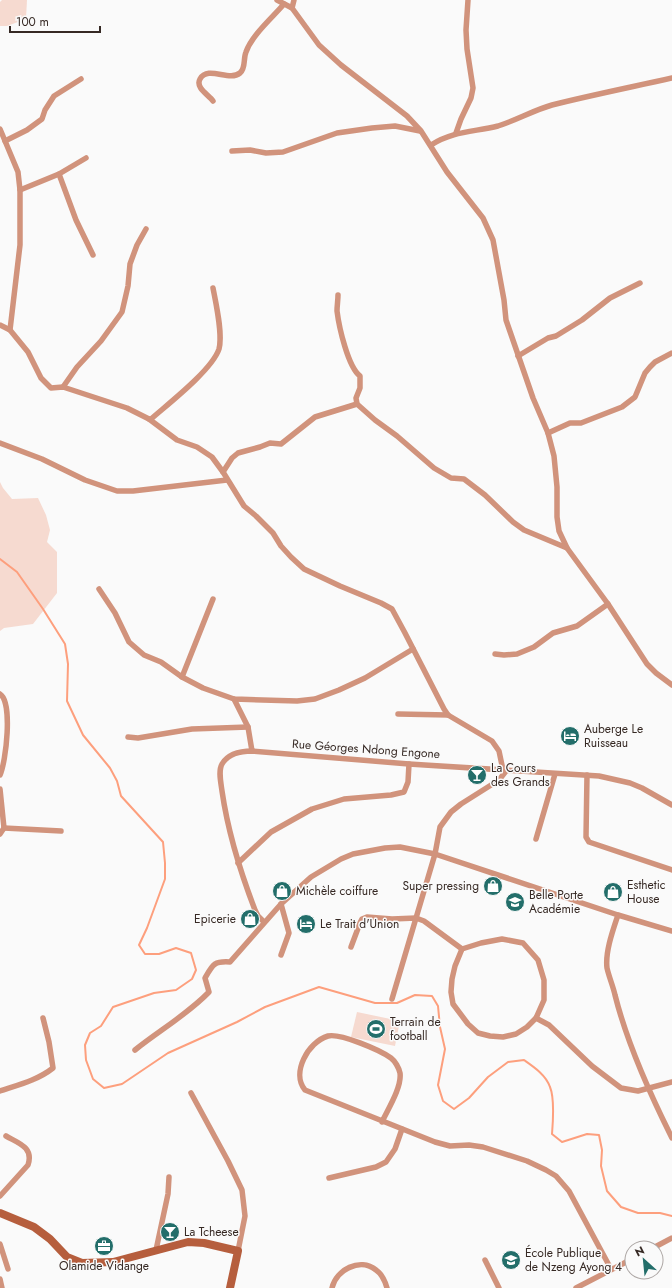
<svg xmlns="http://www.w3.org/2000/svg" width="672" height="1288" font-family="Jost,sans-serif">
<rect width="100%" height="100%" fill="#fafafa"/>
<g fill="#f6dad0">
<path d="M 2,0 L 27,0 L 26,19 L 7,26 L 0,26 L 0,2 Z"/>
<path d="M 0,482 L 3,488 L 12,499 L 38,498 L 46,515 L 50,530 L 47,542 L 57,552 L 57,593 L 33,624 L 4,628 L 0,631 Z"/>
<path d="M 357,1012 L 400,1021 L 395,1046 L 351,1037 Z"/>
</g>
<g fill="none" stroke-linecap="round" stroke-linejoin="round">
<path stroke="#fd9f7d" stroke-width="2" d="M 0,559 L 17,572 L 43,609 L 65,644 L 68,664 L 67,701 L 83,735 L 110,768 L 117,781 L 121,796 L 163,842 L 165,863 L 165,879 L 147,928 L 139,945 L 145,954 L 159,954 L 176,948 L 191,953 L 196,970 L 192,979 L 176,990 L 154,993 L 113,1007 L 101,1026 L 90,1033 L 85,1045 L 86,1060 L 93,1079 L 104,1088 L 122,1084 L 168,1053 L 237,1022 L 265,1007 L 319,987 L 375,1003 L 397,1003 L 415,995 L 432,996 L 438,1006 L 440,1027 L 445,1049 L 438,1085 L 443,1101 L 454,1109 L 469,1098 L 488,1077 L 508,1062 L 524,1060 C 534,1067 546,1075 550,1087 C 555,1099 553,1121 552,1134 L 562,1142 L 587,1134 L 599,1135 L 602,1150 L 601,1166 L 607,1191 L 621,1207 L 638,1213 L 660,1213 L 672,1216"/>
<g stroke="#d1937c" stroke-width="5.5">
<path d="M 277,0 L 292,8 L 319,45 L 341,65 L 407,116 L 421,131 L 447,172 L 483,218 L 493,240 L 504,300 L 506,320 L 533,398 L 548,433 L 554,456 L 557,487 L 557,517 L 559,531 L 567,548 L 608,604 L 647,664 L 656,673 L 672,685"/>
<path d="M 292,8 L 294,0"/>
<path d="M 213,101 C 209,95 195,88 200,79 C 208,65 229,82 240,73 C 246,68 243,59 246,52 C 252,35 272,18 284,4"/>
<path d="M 0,129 L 18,172 L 20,190 L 20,245 L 10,330"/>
<path d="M 456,133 L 461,119 L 471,98 L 473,88 L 467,49 L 466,30 L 468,0"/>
<path d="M 5,141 L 27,130 L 42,119 L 45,110 L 54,96 L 81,79"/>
<path d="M 431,145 C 453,131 474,132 498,126 C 517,120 534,110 552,105 C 592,95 632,87 672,78"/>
<path d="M 232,151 L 250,150 L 266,153 L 283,152 L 337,133 L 372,128 L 395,126 L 420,131"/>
<path d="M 59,174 L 76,220 L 93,255"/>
<path d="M 20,190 L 59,174 L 86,158"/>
<path d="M 338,295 C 338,300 337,306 337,311 C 339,327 348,367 360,376 L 360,388 L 356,398 L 357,404 L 375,420 L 397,436 L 434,468 L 451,478 L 464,479 L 485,495 L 513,522 L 524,530 L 567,548"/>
<path d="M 0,325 L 10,330 L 28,352 L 41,378 L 51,388 L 63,387 L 127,408 L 149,419 L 177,440 L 197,447 L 212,457 L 223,472 L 244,506 L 256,516 L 273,533 L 281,546 L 291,557 L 304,569 L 340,586 L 381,603 L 392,609 L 405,633 L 444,709 L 448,715 L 492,741 L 499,751 L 503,770"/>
<path d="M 518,356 L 548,338 L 556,336 L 582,320 L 610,298 L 640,283"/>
<path d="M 63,387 L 77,367 L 101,341 L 122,312 L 128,286 L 130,264 L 137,245 L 146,229"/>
<path d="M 149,419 L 151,419 C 168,404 212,370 219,349 C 223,334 216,304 213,288"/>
<path d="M 548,433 L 570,423 L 581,423 L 622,407 L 635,397 L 645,373 L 650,367 L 655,362 L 672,353"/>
<path d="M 0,443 L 42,459 L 85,480 L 117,491 L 133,491 L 227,480"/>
<path d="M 223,472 L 232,458 L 238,453 L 260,447 L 270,443 L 281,444 L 315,417 L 357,404"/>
<path d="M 99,589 L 115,613 L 129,642 L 144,655 L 161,662 L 182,677 L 203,688 L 234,699 L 297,701 L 315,699 L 339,690 L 365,678 L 413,649"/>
<path d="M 495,654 L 504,655 L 517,654 L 534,647 L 553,633 L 577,626 L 608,604"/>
<path d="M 182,677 L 213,599"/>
<path d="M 0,694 C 13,702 6,762 0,775"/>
<path d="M 234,699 L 248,727 L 252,751"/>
<path d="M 398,714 L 448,715"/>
<path d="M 128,737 L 138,738 L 192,729 L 248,727"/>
<path d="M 587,775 L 586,837 L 589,842 L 672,870"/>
<path d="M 0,789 L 4,828 L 0,834"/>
<path d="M 4,828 L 61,831"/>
<path d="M 536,839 L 555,774"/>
<path d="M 238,863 L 271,832 L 312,809 L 344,799 L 391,795 L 404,792 L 408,782 L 409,764"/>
<path d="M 618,915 C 613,930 605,952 607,968 C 609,977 613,986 615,995 C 627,1043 650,1094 672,1138"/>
<path d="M 264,922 L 258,916 L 255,910 C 240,871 228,833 222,791 C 221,783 218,771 222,764 C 228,754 241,751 252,751 L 409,764 L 599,776 L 630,783 L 642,788 L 672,805"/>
<path d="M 502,939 L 523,943 L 538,960 L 544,980 L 544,1000 L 536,1018 L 527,1027 L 516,1034 L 503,1037 L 490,1036 L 478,1033 L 468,1024 L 453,1004 L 451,992 L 452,979 L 455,966 L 462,949 L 481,943 Z"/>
<path d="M 351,947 L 360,923 L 362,919 L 367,917 L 392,919 L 416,918 L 424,921 L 462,949"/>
<path d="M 281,955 L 289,933 L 281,904"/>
<path d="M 392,999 L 435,854 L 440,827 L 451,812 L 461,804 L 499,780 L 506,771"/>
<path d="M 536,1018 L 549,1025 L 592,1066 L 621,1088 L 638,1091 L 672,1082"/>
<path d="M 135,1050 C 160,1030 188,1014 209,992 L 205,978 C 213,964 214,961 230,962 L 281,904 L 311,877 L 341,859 L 353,854 L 385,848 L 400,847 L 435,854 L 618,915 L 672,931"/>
<path d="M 0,1091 C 18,1085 38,1080 53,1068 L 49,1042 L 43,1018"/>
<path d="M 191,1093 L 228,1161 L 242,1190 L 245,1216 L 238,1251"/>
<path d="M 382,1122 C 388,1109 402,1087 400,1073 C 399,1068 395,1061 391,1058 C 380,1050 340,1033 328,1036 C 308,1042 291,1073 305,1090 L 435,1142 L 450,1146 L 469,1145 L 483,1147 L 527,1161 L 546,1170 L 556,1176 L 569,1191 L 611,1269"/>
<path d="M 329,1178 L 376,1167 L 386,1162 L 395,1149 L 402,1129"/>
<path d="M 0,1196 L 28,1165 C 34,1147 18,1143 6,1136"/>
<path d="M 0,1244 L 8,1269"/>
<path d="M 653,1248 L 672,1238"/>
<path d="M 156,1250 L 168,1194 L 169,1177"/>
<path d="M 485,1260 L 499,1288"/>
<path d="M 0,1279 L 2,1288"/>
<path d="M 332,1288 C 336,1270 360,1257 376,1270 C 382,1274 385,1281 387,1288"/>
<path d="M 576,1288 L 632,1259"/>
</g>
<path stroke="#b65e3d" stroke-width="8" d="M 0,1213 L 34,1227 L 50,1239 L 67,1257 L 82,1263 L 113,1262 L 188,1242 L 204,1243 L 238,1251 L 230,1288"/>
</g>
<defs>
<symbol id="hotel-disc" viewBox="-11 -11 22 22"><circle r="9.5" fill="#236e6a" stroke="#fafafa"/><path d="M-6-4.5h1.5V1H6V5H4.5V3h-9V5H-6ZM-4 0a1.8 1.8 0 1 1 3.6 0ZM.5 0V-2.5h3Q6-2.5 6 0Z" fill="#fff"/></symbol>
<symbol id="bar-disc" viewBox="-11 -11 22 22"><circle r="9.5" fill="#236e6a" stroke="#fafafa"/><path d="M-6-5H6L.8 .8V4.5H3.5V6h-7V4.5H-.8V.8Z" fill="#fff"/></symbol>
<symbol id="shop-disc" viewBox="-11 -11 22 22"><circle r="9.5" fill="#236e6a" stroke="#fafafa"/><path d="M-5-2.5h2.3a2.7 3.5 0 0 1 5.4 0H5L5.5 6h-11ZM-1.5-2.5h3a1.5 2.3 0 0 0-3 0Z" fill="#fff"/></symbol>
<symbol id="school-disc" viewBox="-11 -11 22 22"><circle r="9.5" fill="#236e6a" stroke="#fafafa"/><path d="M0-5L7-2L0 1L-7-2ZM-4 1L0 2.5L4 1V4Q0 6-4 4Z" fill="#fff"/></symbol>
<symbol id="stadium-disc" viewBox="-11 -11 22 22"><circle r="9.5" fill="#236e6a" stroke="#fafafa"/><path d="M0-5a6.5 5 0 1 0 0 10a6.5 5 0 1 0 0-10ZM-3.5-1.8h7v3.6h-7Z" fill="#fff"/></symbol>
<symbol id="office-disc" viewBox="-11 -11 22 22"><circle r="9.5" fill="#236e6a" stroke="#fafafa"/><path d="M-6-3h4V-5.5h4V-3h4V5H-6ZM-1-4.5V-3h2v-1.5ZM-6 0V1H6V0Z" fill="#fff"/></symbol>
</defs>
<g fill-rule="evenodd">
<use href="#hotel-disc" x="559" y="725" width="22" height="22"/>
<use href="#bar-disc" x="466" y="764" width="22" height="22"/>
<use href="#shop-disc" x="482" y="875" width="22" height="22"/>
<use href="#shop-disc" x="271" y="880" width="22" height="22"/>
<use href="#shop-disc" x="602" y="881" width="22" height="22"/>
<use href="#school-disc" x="504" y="891" width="22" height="22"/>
<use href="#shop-disc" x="239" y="908" width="22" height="22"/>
<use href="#hotel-disc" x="295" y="913" width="22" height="22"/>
<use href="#stadium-disc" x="365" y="1018" width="22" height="22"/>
<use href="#bar-disc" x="159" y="1221" width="22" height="22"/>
<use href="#office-disc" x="93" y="1235" width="22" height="22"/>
<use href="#school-disc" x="500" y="1249" width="22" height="22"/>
</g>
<g text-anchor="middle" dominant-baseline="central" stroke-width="3" stroke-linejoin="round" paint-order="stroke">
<g font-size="12" fill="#362924" stroke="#fafafa" text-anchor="start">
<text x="584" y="729">Auberge Le<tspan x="584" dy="14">Ruisseau</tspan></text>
<text x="491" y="768">La Cours<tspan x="491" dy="14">des Grands</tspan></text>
<text x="627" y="885">Esthetic<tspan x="627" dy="14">House</tspan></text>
<text x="479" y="886" text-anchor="end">Super pressing</text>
<text x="296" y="891">Michèle coiffure</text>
<text x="529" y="895">Belle Porte<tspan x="529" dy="14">Académie</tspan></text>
<text x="236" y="919" text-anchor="end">Epicerie</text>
<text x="320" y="924">Le Trait d'Union</text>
<text x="390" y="1022">Terrain de<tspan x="390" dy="14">football</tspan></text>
<text x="184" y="1232">La Tcheese</text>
<text x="525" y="1253">École Publique<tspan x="525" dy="14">de Nzeng Ayong 4</tspan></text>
<text x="104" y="1266" text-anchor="middle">Olamide Vidange</text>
</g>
<g font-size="12" fill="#362924" stroke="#fafafa">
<text transform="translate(366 749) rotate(4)">Rue Géorges Ndong Engone</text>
</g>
</g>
<g transform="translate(644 1260) rotate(333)"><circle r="19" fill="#fafafa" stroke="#aca6a4"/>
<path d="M0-3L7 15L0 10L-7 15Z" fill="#236e6a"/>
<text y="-6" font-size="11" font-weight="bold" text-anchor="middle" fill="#362924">N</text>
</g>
<path d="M10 26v6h90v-6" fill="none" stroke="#362924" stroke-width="2"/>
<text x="16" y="26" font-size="12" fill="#362924" stroke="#fafafa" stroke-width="3" paint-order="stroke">100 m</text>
</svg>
